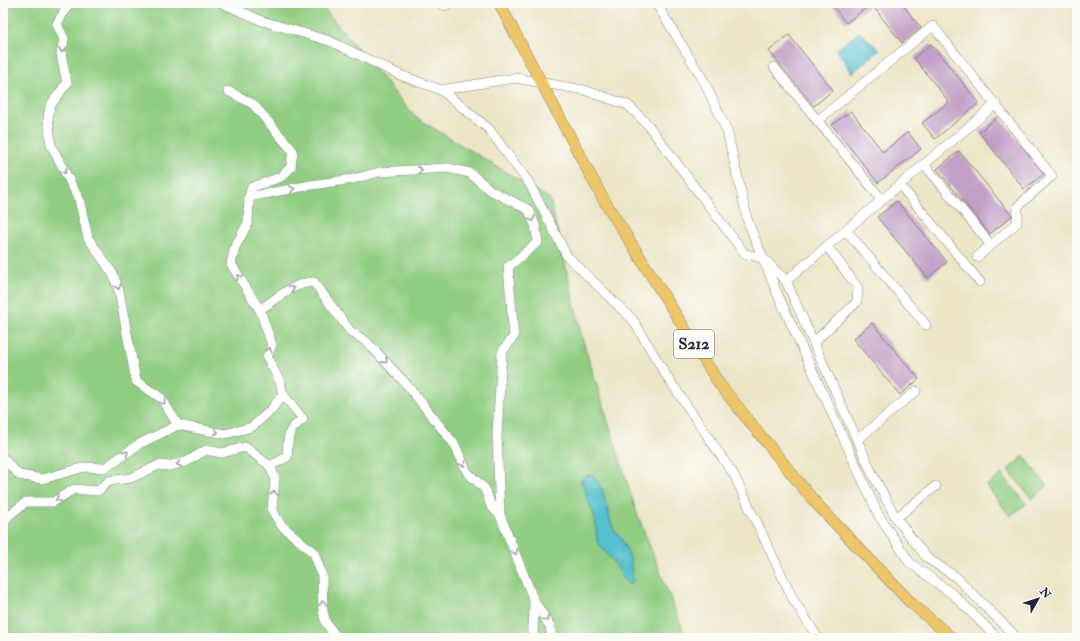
<svg xmlns="http://www.w3.org/2000/svg" width="1080" height="641" font-family="'IM FELL Double Pica',serif">
<rect width="100%" height="100%" fill="#fdfcf7"/>
<filter id="ink" filterUnits="userSpaceOnUse"><feTurbulence type="fractalNoise" baseFrequency=".025" numOctaves="2"/><feDisplacementMap in="SourceGraphic" scale="8" xChannelSelector="R" yChannelSelector="G"/><feConvolveMatrix kernelMatrix="1 2 1 2 8 2 1 2 1" color-interpolation-filters="sRGB"/></filter>
<filter id="wash" filterUnits="userSpaceOnUse"><feTurbulence type="fractalNoise" baseFrequency=".012" numOctaves="4" result="noise"/><feDisplacementMap in="SourceGraphic" scale="16" xChannelSelector="R" yChannelSelector="G"/><feGaussianBlur stdDeviation="0.9" result="paint"/><feColorMatrix in="noise" values="0 0 0 0 0 0 0 0 0 0 0 0 0 0 0 0 0 1.4 0 .05"/><feComposite in="paint" operator="in"/></filter>
<g filter="url(#wash)">
<rect width="100%" height="100%" fill="#ece6c7"/>
<g fill="#91ce83" stroke="#5a785f">
<path d="M 3,3 L 319,3 L 415,117 L 550,199 L 583,341 L 636,511 L 686,638 L 3,638 Z"/>
<path d="M 1024,456 L 1047,486 L 1032,499 L 1008,470 Z"/>
<path d="M 1002,474 L 1026,504 L 1010,516 L 987,486 Z"/>
</g>
<g fill="#54c0ce" stroke="#3b7184">
<path d="M 859,32 L 880,50 L 852,73 L 837,50 Z"/>
<path d="M 588,475 L 594,476 L 602,489 L 613,529 L 622,540 L 630,557 L 633,580 L 629,585 L 623,578 L 616,565 L 597,542 L 595,518 L 581,480 Z"/>
</g>
<g id="blocks">
<g fill="#c29fc7">
<path d="M 835,3 L 901,3 L 921,28 L 902,43 L 871,4 L 846,23 L 832,5 Z"/>
<path d="M 789,35 L 833,90 L 814,106 L 769,51 Z"/>
<path d="M 931,44 L 979,103 L 935,139 L 922,123 L 949,102 L 914,58 Z"/>
<path d="M 851,111 L 883,152 L 908,132 L 921,149 L 878,183 L 832,125 Z"/>
<path d="M 999,116 L 1044,174 L 1024,189 L 979,132 Z"/>
<path d="M 959,151 L 1012,216 L 990,234 L 937,169 Z"/>
<path d="M 897,201 L 947,262 L 928,278 L 877,217 Z"/>
<path d="M 872,323 L 919,379 L 900,395 L 853,339 Z"/>
</g>
</g>
</g>
<g filter="url(#ink)">
<use href="#blocks" fill-opacity="0" stroke="#878481" stroke-width="1"/>
<g fill="none" stroke-linecap="round" stroke-linejoin="round">
<defs>
<g id="minor">
<path d="M 69,3 L 57,24 L 64,39 L 61,54 L 67,83 L 50,106 L 48,118 L 51,145 L 79,199 L 88,238 L 113,274 L 119,291 L 136,381 L 161,398 L 178,425"/>
<path d="M 222,3 L 262,21 L 330,41 L 400,75 L 441,90 L 515,78 L 584,90 L 628,105 L 648,125 L 745,254 L 763,258 L 786,281 L 872,473 L 896,518 L 927,558 L 956,577 L 1017,638"/>
<path d="M 440,3 L 445,6 L 450,3"/>
<path d="M 656,3 L 704,81 L 727,131 L 748,222 L 778,295 L 879,516 L 910,563 L 955,596 L 997,638"/>
<path d="M 774,67 L 882,200"/>
<path d="M 441,90 L 489,129 L 529,183 L 567,256 L 633,320 L 666,375 L 734,475 L 793,599 L 818,638"/>
<path d="M 228,91 L 253,104 L 293,151 L 291,167 L 281,177 L 252,187 L 249,197"/>
<path d="M 817,121 L 933,26 L 1052,176 L 1018,206 L 1017,223 L 977,257"/>
<path d="M 924,164 L 991,245"/>
<path d="M 900,185 L 980,282"/>
<path d="M 846,230 L 926,325"/>
<path d="M 786,281 L 827,246"/>
<path d="M 260,310 C 275,299 295,282 314,282 L 350,331 L 367,342 L 408,386 L 455,445 L 467,472 L 485,489 L 491,506 L 500,515"/>
<path d="M 814,342 L 857,302 L 858,288 L 827,246 L 996,104"/>
<path d="M 857,440 L 916,391"/>
<path d="M 3,458 L 19,475 L 42,479 L 85,467 L 105,468 L 139,444 L 178,425 L 225,434 L 252,427 L 271,410 L 283,394 L 280,382 L 267,357 L 272,345 L 260,310 L 231,264 L 235,247 L 248,223 L 249,197 L 311,185 L 353,179 L 379,172 L 448,168 L 470,173 L 490,190 L 529,210 L 535,225 L 538,242 L 508,267 L 514,336 L 502,352 L 497,435 L 500,515 L 534,601 L 550,626 L 552,638"/>
<path d="M 270,466 L 287,457 C 289,437 285,432 303,419 L 283,394"/>
<path d="M 896,518 L 936,486"/>
<path d="M 3,526 L 8,516 L 26,502 L 53,502 L 74,489 L 98,491 L 109,481 L 131,478 L 159,465 L 169,466 L 186,462 L 206,450 L 222,453 L 245,447 L 270,466 L 275,478 L 272,510 L 281,525 L 314,553 L 322,575 L 323,612 L 326,623 L 337,638"/>
<path d="M 533,638 L 534,601"/>
</g>
<path id="major" d="M 499,3 L 602,197 L 720,385 L 813,500 L 910,602 L 952,638"/>
</defs>
<use href="#minor" stroke="#878481" stroke-width="10"/>
<use href="#major" stroke="#878481" stroke-width="12"/>
<use href="#minor" stroke="#fff" stroke-width="9"/>
<use href="#major" stroke="#ecc669" stroke-width="11"/>
</g>
<defs><path id="oneway-chevron" d="M-2-3.5L2.5 0L-2 3.5" fill="none" stroke-width="1.6" stroke-linecap="round" stroke-linejoin="round"/></defs>
<g stroke="#9c9ca7">
<use href="#oneway-chevron" transform="translate(62 50) rotate(99)"/>
<use href="#oneway-chevron" transform="translate(420 170) rotate(-3)"/>
<use href="#oneway-chevron" transform="translate(64 171) rotate(65)"/>
<use href="#oneway-chevron" transform="translate(292 189) rotate(-11)"/>
<use href="#oneway-chevron" transform="translate(532 219) rotate(69)"/>
<use href="#oneway-chevron" transform="translate(239 277) rotate(-123)"/>
<use href="#oneway-chevron" transform="translate(118 287) rotate(72)"/>
<use href="#oneway-chevron" transform="translate(292 289) rotate(-21)"/>
<use href="#oneway-chevron" transform="translate(269 350) rotate(-72)"/>
<use href="#oneway-chevron" transform="translate(385 361) rotate(46)"/>
<use href="#oneway-chevron" transform="translate(163 402) rotate(54)"/>
<use href="#oneway-chevron" transform="translate(216 432) rotate(11)"/>
<use href="#oneway-chevron" transform="translate(126 453) rotate(-35)"/>
<use href="#oneway-chevron" transform="translate(179 464) rotate(169)"/>
<use href="#oneway-chevron" transform="translate(463 464) rotate(66)"/>
<use href="#oneway-chevron" transform="translate(274 493) rotate(-83)"/>
<use href="#oneway-chevron" transform="translate(58 499) rotate(150)"/>
<use href="#oneway-chevron" transform="translate(515 552) rotate(68)"/>
<use href="#oneway-chevron" transform="translate(323 603) rotate(-91)"/>
<use href="#oneway-chevron" transform="translate(546 619) rotate(57)"/>
</g>
</g>
<g text-anchor="middle" dominant-baseline="central" stroke-width="3.5" stroke-linejoin="round" paint-order="stroke">
<rect fill="#fdfcf7" stroke="#646373" stroke-width="1" x="674" y="330" width="40" height="28" rx="3"/>
<g font-size="16" font-weight="bold" fill="#22223b">
<text x="694" y="344">S212</text>
</g>
</g>
<rect width="1080" height="641" fill="none" stroke="#fdfcf7" stroke-width="16"/>
<g transform="translate(1038 599) rotate(51)" stroke="#fdfcf7" stroke-width="3" paint-order="stroke">
<path d="M0-3L7 15L0 10L-7 15Z" fill="#22223b"/>
<text y="-6" font-size="11" font-weight="bold" text-anchor="middle" fill="#22223b">N</text>
</g>
</svg>
